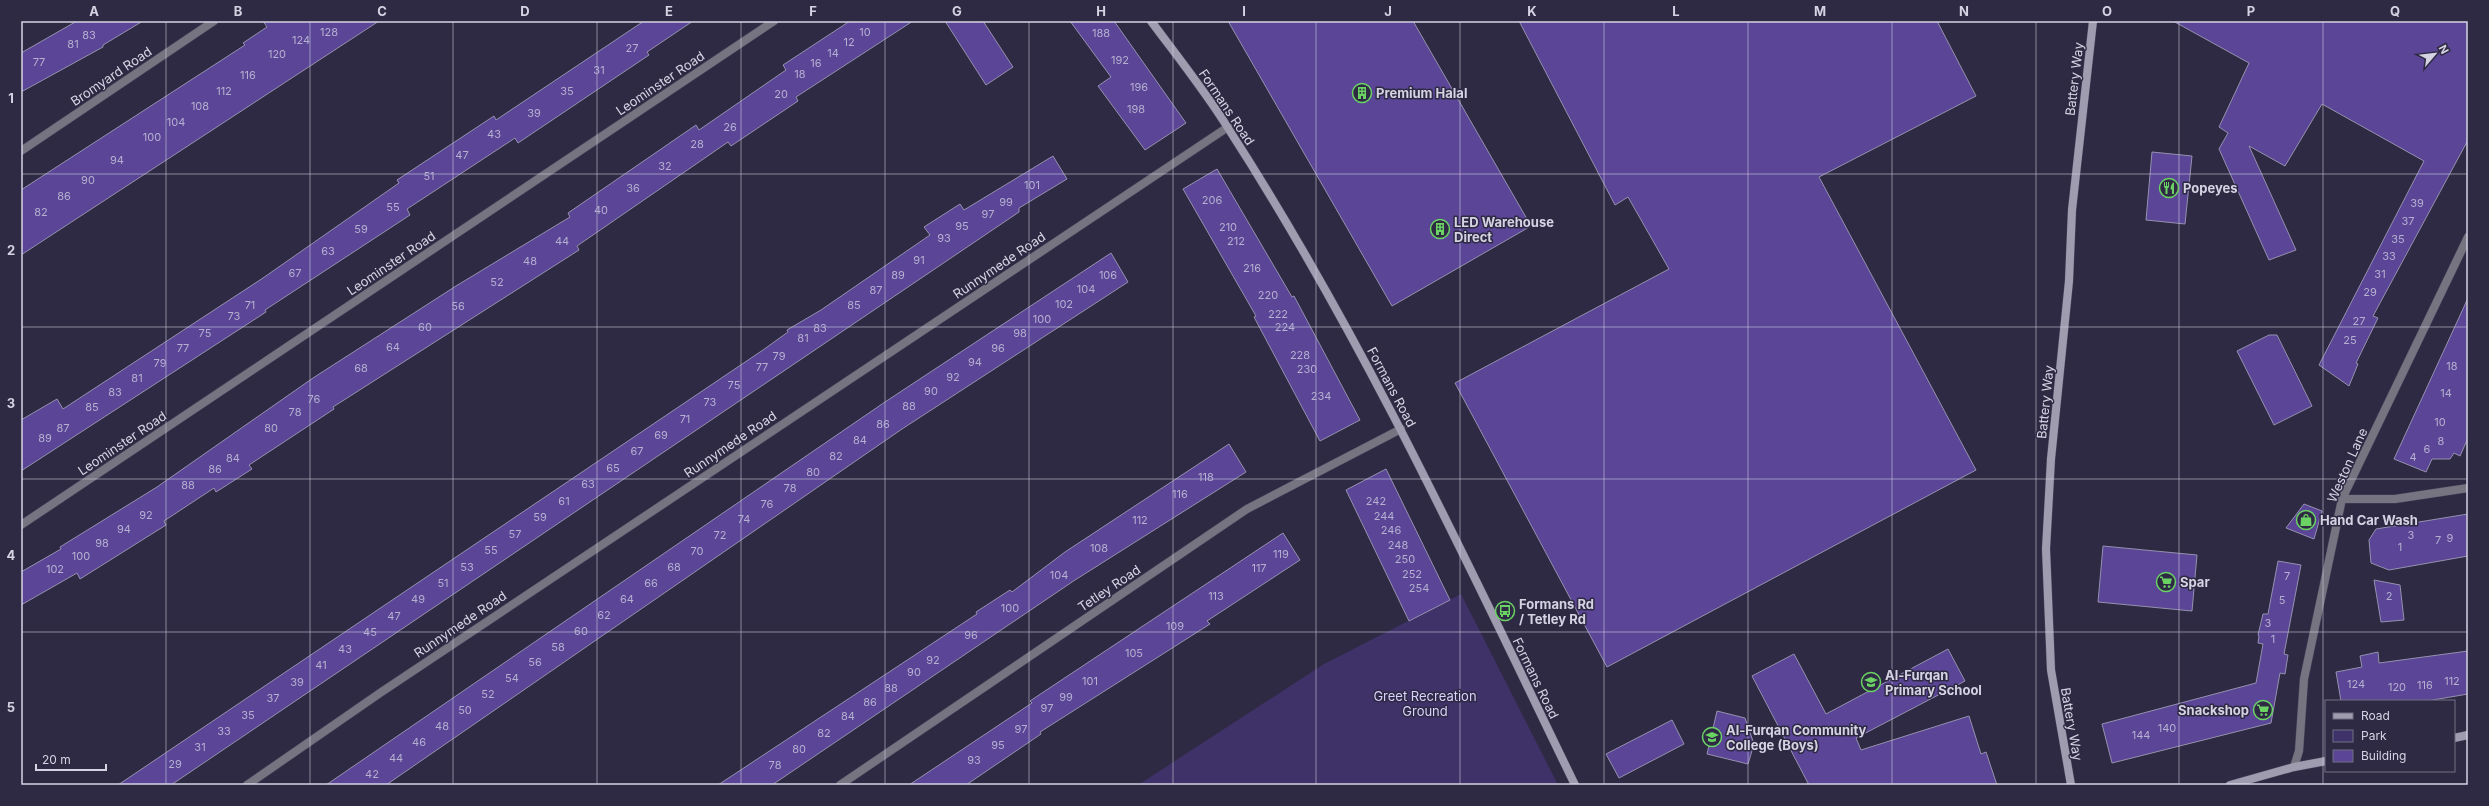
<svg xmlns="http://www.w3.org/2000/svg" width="2489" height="806" font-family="Inter,sans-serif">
<rect width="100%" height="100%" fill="#2f2a43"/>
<path fill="#3f3268" d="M 1461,594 L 1558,785 L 1138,785 L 1324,664 Z"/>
<g fill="#5a4597" stroke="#9691af">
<path d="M 77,21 L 143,21 L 103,45 L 103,47 L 21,92 L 21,53 Z"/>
<path d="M 263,21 L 379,21 L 21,255 L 21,190 L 245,45 L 243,43 L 267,27 Z"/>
<path d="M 644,21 L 693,21 L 647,52 L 649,55 L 518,143 L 515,138 L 407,209 L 410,215 L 265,310 L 266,312 L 21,471 L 21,420 L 57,399 L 63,409 L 263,278 L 399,183 L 397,180 L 494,116 L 496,120 Z"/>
<path d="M 850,21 L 913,21 L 796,97 L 798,101 L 731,146 L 728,142 L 577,246 L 579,250 L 333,407 L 334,409 L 249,465 L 252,469 L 216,492 L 214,488 L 164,521 L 166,525 L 80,579 L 77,573 L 21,605 L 21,572 L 61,549 L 60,547 L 157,487 L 313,378 L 456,286 L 570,217 L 568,213 L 696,125 L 699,130 L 786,70 L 783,65 Z"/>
<path d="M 945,21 L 983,21 L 1013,67 L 986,85 Z"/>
<path d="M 1070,21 L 1114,21 L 1186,123 L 1145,150 L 1098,86 L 1111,77 Z"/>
<path d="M 1228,21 L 1413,21 L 1531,226 L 1392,306 Z"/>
<path d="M 1519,21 L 1937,21 L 1976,96 L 1819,177 L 1976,470 L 1607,667 L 1455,383 L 1669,269 L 1628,197 L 1615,205 Z"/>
<path d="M 2173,21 L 2468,21 L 2468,140 L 2373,316 L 2378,318 L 2356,363 L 2358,364 L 2349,386 L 2319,365 L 2424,161 L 2322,104 L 2285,166 L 2249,146 L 2296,250 L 2269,260 L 2219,149 L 2228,133 L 2219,127 L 2249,63 Z"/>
<path d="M 2152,152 L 2192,156 L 2185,224 L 2146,220 Z"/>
<path d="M 1053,156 L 1067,179 L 1019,208 L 1019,212 L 171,785 L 118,785 L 763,350 L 788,332 L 787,330 L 821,310 L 930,235 L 924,227 L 960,204 L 964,210 Z"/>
<path d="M 1217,169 L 1292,297 L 1294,296 L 1360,420 L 1320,441 L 1254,317 L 1256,316 L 1183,189 Z"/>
<path d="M 1111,253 L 1128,282 L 902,429 L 386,785 L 326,785 L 885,402 Z"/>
<path d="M 2468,298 L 2468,438 L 2460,456 L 2454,453 L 2450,459 L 2432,459 L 2426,472 L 2394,459 Z"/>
<path d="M 2269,335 L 2277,335 L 2312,406 L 2274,425 L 2237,351 Z"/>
<path d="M 1229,444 L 1246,472 L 1075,580 L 772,785 L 718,785 L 977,614 L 976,612 L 1010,590 L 1012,592 L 1065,552 Z"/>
<path d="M 1386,469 L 1450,600 L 1409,621 L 1346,490 Z"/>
<path d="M 2304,504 L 2322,511 L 2314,539 L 2286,528 Z"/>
<path d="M 2468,514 L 2468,556 L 2389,570 L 2371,563 L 2369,540 L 2376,529 Z"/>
<path d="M 1283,533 L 1300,560 L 1207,621 L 1210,624 L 1040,732 L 1041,734 L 966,785 L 909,785 L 1032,703 L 1030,701 Z"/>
<path d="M 2103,546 L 2197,555 L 2192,611 L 2098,602 Z"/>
<path d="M 2278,561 L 2301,565 L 2284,654 L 2288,655 L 2285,674 L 2280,673 L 2271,723 L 2112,763 L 2102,724 L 2256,683 L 2263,644 L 2258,643 L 2259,636 L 2258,635 L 2263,614 L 2268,614 Z"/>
<path d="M 2374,580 L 2400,585 L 2404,620 L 2381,622 Z"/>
<path d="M 1948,649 L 1965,681 L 1856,738 L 1861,750 L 1969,716 L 1981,754 L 1986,752 L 1997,785 L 1809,785 L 1752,676 L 1794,654 L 1826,714 Z"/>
<path d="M 2468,651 L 2468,694 L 2427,701 L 2341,701 L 2336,672 L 2362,667 L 2360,656 L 2378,652 L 2379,663 Z"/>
<path d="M 1717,711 L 1745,718 L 1754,744 L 1748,764 L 1707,754 Z"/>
<path d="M 1672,720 L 1684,744 L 1619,778 L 1606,754 Z"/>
</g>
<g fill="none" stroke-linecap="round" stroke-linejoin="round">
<defs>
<g id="street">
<path d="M 21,151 L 214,21"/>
<path d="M 2342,499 L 2395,499 L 2468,488"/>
<path d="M 21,525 L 774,21"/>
<path d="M 2294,767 L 2299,751 L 2304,679 L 2342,499 L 2468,237"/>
<path d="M 247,785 L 380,693 L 1228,127"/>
<path d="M 840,785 L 1247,509 L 1401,429"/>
</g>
<g id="secondary">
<path d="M 1151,21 C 1177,56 1205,91 1228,128 C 1363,337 1467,562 1575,785"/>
<path d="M 2454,738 L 2468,735"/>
<path d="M 2071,785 L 2051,670 L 2046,549 L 2051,459 L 2069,281 L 2072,210 L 2093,21"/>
<path d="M 2230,785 L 2294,767 L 2326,761"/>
</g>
</defs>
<use href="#street" stroke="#4a455d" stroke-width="9"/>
<use href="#secondary" stroke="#4a455d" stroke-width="9"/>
<use href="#street" stroke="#767481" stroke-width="8"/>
<use href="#secondary" stroke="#9f9cb0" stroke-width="8"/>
</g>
<path fill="none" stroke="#d5d3e3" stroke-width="1" stroke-opacity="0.55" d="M 166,21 L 166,785M 310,21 L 310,785M 453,21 L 453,785M 597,21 L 597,785M 741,21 L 741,785M 885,21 L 885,785M 1029,21 L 1029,785M 1173,21 L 1173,785M 1316,21 L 1316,785M 1460,21 L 1460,785M 1604,21 L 1604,785M 1748,21 L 1748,785M 1892,21 L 1892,785M 2036,21 L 2036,785M 2179,21 L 2179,785M 2323,21 L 2323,785M 21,174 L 2468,174M 21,327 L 2468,327M 21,479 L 2468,479M 21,632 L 2468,632"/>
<defs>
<symbol id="building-ring" viewBox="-11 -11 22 22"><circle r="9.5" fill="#2f2a43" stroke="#6ad364" stroke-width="1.5"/><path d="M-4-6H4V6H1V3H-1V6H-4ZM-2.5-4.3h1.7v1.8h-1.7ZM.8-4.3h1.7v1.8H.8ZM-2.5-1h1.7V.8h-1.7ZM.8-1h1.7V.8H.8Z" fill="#6ad364"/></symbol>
<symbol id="restaurant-ring" viewBox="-11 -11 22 22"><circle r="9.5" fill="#2f2a43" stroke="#6ad364" stroke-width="1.5"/><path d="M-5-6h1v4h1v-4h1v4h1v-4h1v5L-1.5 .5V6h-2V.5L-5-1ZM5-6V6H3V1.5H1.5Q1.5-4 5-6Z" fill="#6ad364"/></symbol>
<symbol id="shop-ring" viewBox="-11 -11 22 22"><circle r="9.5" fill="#2f2a43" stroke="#6ad364" stroke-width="1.5"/><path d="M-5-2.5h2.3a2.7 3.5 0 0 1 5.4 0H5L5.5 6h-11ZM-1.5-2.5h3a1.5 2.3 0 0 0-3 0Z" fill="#6ad364"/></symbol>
<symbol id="supermarket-ring" viewBox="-11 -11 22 22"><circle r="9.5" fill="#2f2a43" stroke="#6ad364" stroke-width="1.5"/><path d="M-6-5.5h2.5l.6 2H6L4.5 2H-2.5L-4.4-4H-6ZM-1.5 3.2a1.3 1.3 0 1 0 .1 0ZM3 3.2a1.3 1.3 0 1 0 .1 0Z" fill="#6ad364"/></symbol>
<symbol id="bus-ring" viewBox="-11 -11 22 22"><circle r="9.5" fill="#2f2a43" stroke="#6ad364" stroke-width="1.5"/><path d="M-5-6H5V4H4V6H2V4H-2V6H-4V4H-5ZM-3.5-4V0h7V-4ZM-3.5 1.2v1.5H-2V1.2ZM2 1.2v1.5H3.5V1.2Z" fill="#6ad364"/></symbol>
<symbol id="school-ring" viewBox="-11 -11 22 22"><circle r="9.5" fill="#2f2a43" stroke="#6ad364" stroke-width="1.5"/><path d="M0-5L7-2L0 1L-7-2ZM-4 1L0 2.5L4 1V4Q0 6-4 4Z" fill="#6ad364"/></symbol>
</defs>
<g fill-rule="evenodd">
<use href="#building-ring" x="1351" y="82" width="22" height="22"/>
<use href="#restaurant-ring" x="2158" y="177" width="22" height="22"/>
<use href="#building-ring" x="1429" y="218" width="22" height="22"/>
<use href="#shop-ring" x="2295" y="509" width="22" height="22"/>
<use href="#supermarket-ring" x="2155" y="571" width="22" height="22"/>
<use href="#bus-ring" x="1494" y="600" width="22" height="22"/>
<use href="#school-ring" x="1860" y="671" width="22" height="22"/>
<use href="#supermarket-ring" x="2252" y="699" width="22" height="22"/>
<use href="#school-ring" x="1701" y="726" width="22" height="22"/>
</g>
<g text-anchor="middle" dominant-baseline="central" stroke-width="3" stroke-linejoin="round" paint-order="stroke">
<g font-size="11" fill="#b6b0d0">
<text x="329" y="32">128</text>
<text x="865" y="32">10</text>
<text x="1101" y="33">188</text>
<text x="89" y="35">83</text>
<text x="301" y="40">124</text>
<text x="849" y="42">12</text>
<text x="73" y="44">81</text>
<text x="632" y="48">27</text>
<text x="833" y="53">14</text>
<text x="277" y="54">120</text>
<text x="1120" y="60">192</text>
<text x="39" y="62">77</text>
<text x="816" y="63">16</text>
<text x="599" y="70">31</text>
<text x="800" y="74">18</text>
<text x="248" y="75">116</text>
<text x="1139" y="87">196</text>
<text x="224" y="91">112</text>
<text x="567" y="91">35</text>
<text x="781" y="94">20</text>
<text x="200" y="106">108</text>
<text x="1136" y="109">198</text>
<text x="534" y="113">39</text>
<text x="176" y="122">104</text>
<text x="730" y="127">26</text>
<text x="494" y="134">43</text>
<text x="152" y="137">100</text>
<text x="697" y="144">28</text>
<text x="462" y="155">47</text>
<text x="117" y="160">94</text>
<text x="665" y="166">32</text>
<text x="429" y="176">51</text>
<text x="88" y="180">90</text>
<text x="1032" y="185">101</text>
<text x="633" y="188">36</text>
<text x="64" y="196">86</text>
<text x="1212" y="200">206</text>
<text x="1006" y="202">99</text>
<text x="2417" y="203">39</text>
<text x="393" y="207">55</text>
<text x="601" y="210">40</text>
<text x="41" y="212">82</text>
<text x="988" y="214">97</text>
<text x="2408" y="221">37</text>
<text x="962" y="226">95</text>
<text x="1228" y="227">210</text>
<text x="361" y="229">59</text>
<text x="944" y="238">93</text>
<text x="2398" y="239">35</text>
<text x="562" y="241">44</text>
<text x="1236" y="241">212</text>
<text x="328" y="251">63</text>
<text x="2389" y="256">33</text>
<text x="919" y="260">91</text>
<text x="530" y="261">48</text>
<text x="1252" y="268">216</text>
<text x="295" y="273">67</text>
<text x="2380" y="274">31</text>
<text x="898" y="275">89</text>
<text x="1108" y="275">106</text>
<text x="497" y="282">52</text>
<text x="1086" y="289">104</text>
<text x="876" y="290">87</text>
<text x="2370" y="292">29</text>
<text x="1268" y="295">220</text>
<text x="1064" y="304">102</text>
<text x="250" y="305">71</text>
<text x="854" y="305">85</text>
<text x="458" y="306">56</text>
<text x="1278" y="314">222</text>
<text x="234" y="316">73</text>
<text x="1042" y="319">100</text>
<text x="2359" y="321">27</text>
<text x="425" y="327">60</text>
<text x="1285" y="327">224</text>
<text x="820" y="328">83</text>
<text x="205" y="333">75</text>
<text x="1020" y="333">98</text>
<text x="803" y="338">81</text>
<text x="2350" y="340">25</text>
<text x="393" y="347">64</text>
<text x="183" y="348">77</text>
<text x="998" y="348">96</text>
<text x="1300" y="355">228</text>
<text x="779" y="356">79</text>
<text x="975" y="362">94</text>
<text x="160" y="363">79</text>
<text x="2452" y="366">18</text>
<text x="762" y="367">77</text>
<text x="361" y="368">68</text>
<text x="1307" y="369">230</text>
<text x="953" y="377">92</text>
<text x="137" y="378">81</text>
<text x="734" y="385">75</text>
<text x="931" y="391">90</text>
<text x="115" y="392">83</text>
<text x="2446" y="393">14</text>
<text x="1321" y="396">234</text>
<text x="314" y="399">76</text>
<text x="710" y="402">73</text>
<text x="909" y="406">88</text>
<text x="92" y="407">85</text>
<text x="295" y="412">78</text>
<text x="685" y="419">71</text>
<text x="2440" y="422">10</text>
<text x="883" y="424">86</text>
<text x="63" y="428">87</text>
<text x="271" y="428">80</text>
<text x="661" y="435">69</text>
<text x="45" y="438">89</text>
<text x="860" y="440">84</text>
<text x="2441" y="441">8</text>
<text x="2427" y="449">6</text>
<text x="637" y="451">67</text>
<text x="836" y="456">82</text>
<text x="2413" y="457">4</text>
<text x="233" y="458">84</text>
<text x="613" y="468">65</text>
<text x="215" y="469">86</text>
<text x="813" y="472">80</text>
<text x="1206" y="477">118</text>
<text x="588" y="484">63</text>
<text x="188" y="485">88</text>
<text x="790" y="488">78</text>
<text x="1180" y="494">116</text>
<text x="564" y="501">61</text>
<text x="1376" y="501">242</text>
<text x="767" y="504">76</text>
<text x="146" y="515">92</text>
<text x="1384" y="516">244</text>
<text x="540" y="517">59</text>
<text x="744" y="519">74</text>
<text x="1140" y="520">112</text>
<text x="124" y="529">94</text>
<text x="1391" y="530">246</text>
<text x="515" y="534">57</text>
<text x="720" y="535">72</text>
<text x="2411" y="535">3</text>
<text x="2450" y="538">9</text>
<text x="2438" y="540">7</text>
<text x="102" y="543">98</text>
<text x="1398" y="545">248</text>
<text x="2400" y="547">1</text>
<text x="1099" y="548">108</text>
<text x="491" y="550">55</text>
<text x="697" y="551">70</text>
<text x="1281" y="554">119</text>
<text x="81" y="556">100</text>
<text x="1405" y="559">250</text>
<text x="467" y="567">53</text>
<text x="674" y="567">68</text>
<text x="1259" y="568">117</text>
<text x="55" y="569">102</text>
<text x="1412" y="574">252</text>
<text x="1059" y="575">104</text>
<text x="2287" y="576">7</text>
<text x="443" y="583">51</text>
<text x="651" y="583">66</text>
<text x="1419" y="588">254</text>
<text x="1216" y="596">113</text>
<text x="2389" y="596">2</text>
<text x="418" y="599">49</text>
<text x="627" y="599">64</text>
<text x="2282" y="600">5</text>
<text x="1010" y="608">100</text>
<text x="604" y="615">62</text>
<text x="394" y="616">47</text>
<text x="2268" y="623">3</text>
<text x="1175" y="626">109</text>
<text x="581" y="631">60</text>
<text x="370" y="632">45</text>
<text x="971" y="635">96</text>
<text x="2273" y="639">1</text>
<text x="558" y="647">58</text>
<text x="345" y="649">43</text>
<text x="1134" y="653">105</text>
<text x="933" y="660">92</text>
<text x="535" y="662">56</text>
<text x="321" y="665">41</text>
<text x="914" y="672">90</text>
<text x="512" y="678">54</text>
<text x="1090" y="681">101</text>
<text x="2452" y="681">112</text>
<text x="297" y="682">39</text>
<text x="2356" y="684">124</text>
<text x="2425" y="685">116</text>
<text x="2397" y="687">120</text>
<text x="891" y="688">88</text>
<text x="488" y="694">52</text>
<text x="1066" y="697">99</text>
<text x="273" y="698">37</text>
<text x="870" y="702">86</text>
<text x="1047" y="708">97</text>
<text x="465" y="710">50</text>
<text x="248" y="715">35</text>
<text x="848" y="716">84</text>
<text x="442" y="726">48</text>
<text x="2167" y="728">140</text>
<text x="1021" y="729">97</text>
<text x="224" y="731">33</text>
<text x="824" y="733">82</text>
<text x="2141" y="735">144</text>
<text x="419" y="742">46</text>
<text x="998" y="745">95</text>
<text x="200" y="747">31</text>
<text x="799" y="749">80</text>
<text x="396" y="758">44</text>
<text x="974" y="760">93</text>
<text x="175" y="764">29</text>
<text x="775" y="765">78</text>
<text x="372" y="774">42</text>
</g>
<g font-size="13" fill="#d5d3e3" stroke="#2f2a43">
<text transform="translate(111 76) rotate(-34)">Bromyard Road</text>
<text transform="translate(2074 79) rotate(-83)">Battery Way</text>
<text transform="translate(660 83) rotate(-34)">Leominster Road</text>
<text transform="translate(1227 107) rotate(56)">Formans Road</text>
<text transform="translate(391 263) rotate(-34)">Leominster Road</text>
<text transform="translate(999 265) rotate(-34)">Runnymede Road</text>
<text transform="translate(1392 387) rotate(62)">Formans Road</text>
<text transform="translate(2045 402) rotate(-84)">Battery Way</text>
<text transform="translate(122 443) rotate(-34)">Leominster Road</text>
<text transform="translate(730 444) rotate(-34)">Runnymede Road</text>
<text transform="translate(2347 465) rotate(-66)">Weston Lane</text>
<text transform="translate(1109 588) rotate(-34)">Tetley Road</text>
<text transform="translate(460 624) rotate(-34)">Runnymede Road</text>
<text transform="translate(1536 678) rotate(64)">Formans Road</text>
<text transform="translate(2072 724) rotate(80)">Battery Way</text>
</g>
<g font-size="13" font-weight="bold" fill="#d5d3e3" stroke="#2f2a43" text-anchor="start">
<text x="1376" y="93">Premium Halal</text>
<text x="2183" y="188">Popeyes</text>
<text x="1454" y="222">LED Warehouse<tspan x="1454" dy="15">Direct</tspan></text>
<text x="2320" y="520">Hand Car Wash</text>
<text x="2180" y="582">Spar</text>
<text x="1519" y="604">Formans Rd<tspan x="1519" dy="15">/ Tetley Rd</tspan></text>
<text x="1885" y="675">Al-Furqan<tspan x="1885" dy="15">Primary School</tspan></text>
<text x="2249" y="710" text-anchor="end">Snackshop</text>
<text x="1726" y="730">Al-Furqan Community<tspan x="1726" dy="15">College (Boys)</tspan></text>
</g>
<g font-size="13" fill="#d8d0fe" stroke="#2f2a43">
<text x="1425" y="696">Greet Recreation<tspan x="1425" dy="15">Ground</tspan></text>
</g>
</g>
<rect width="2489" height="806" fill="none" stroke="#2f2a43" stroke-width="44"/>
<rect x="2325" y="700" width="130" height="72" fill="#2f2a43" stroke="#716e83"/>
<rect x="2333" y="713" width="20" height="6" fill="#9f9cb0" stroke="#716e83"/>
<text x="2361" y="720" font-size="12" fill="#d5d3e3">Road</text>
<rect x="2333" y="730" width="20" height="12" fill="#3f3268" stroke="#716e83"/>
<text x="2361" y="740" font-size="12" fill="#d5d3e3">Park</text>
<rect x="2333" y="750" width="20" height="12" fill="#5a4597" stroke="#716e83"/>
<text x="2361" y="760" font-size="12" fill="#d5d3e3">Building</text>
<g transform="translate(2435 54) rotate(62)" stroke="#2f2a43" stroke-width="3" paint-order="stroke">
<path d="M0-3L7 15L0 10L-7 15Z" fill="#d5d3e3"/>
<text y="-6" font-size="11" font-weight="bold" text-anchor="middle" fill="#d5d3e3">N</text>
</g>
<path d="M36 764v6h70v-6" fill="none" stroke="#d5d3e3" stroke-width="2"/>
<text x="42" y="764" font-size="12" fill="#d5d3e3" stroke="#2f2a43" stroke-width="3" paint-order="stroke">20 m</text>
<rect x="22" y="22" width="2445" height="762" fill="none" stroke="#d5d3e3" stroke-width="1.5"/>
<g font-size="13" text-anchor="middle" font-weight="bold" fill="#d5d3e3">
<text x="94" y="16">A</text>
<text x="238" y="16">B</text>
<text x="382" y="16">C</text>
<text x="525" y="16">D</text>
<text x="669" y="16">E</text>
<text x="813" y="16">F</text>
<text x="957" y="16">G</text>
<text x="1101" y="16">H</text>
<text x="1244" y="16">I</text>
<text x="1388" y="16">J</text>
<text x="1532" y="16">K</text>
<text x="1676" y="16">L</text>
<text x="1820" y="16">M</text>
<text x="1964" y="16">N</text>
<text x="2107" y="16">O</text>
<text x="2251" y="16">P</text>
<text x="2395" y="16">Q</text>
<text x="11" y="103">1</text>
<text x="11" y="255">2</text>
<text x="11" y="408">3</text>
<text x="11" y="560">4</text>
<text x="11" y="712">5</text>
</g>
</svg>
